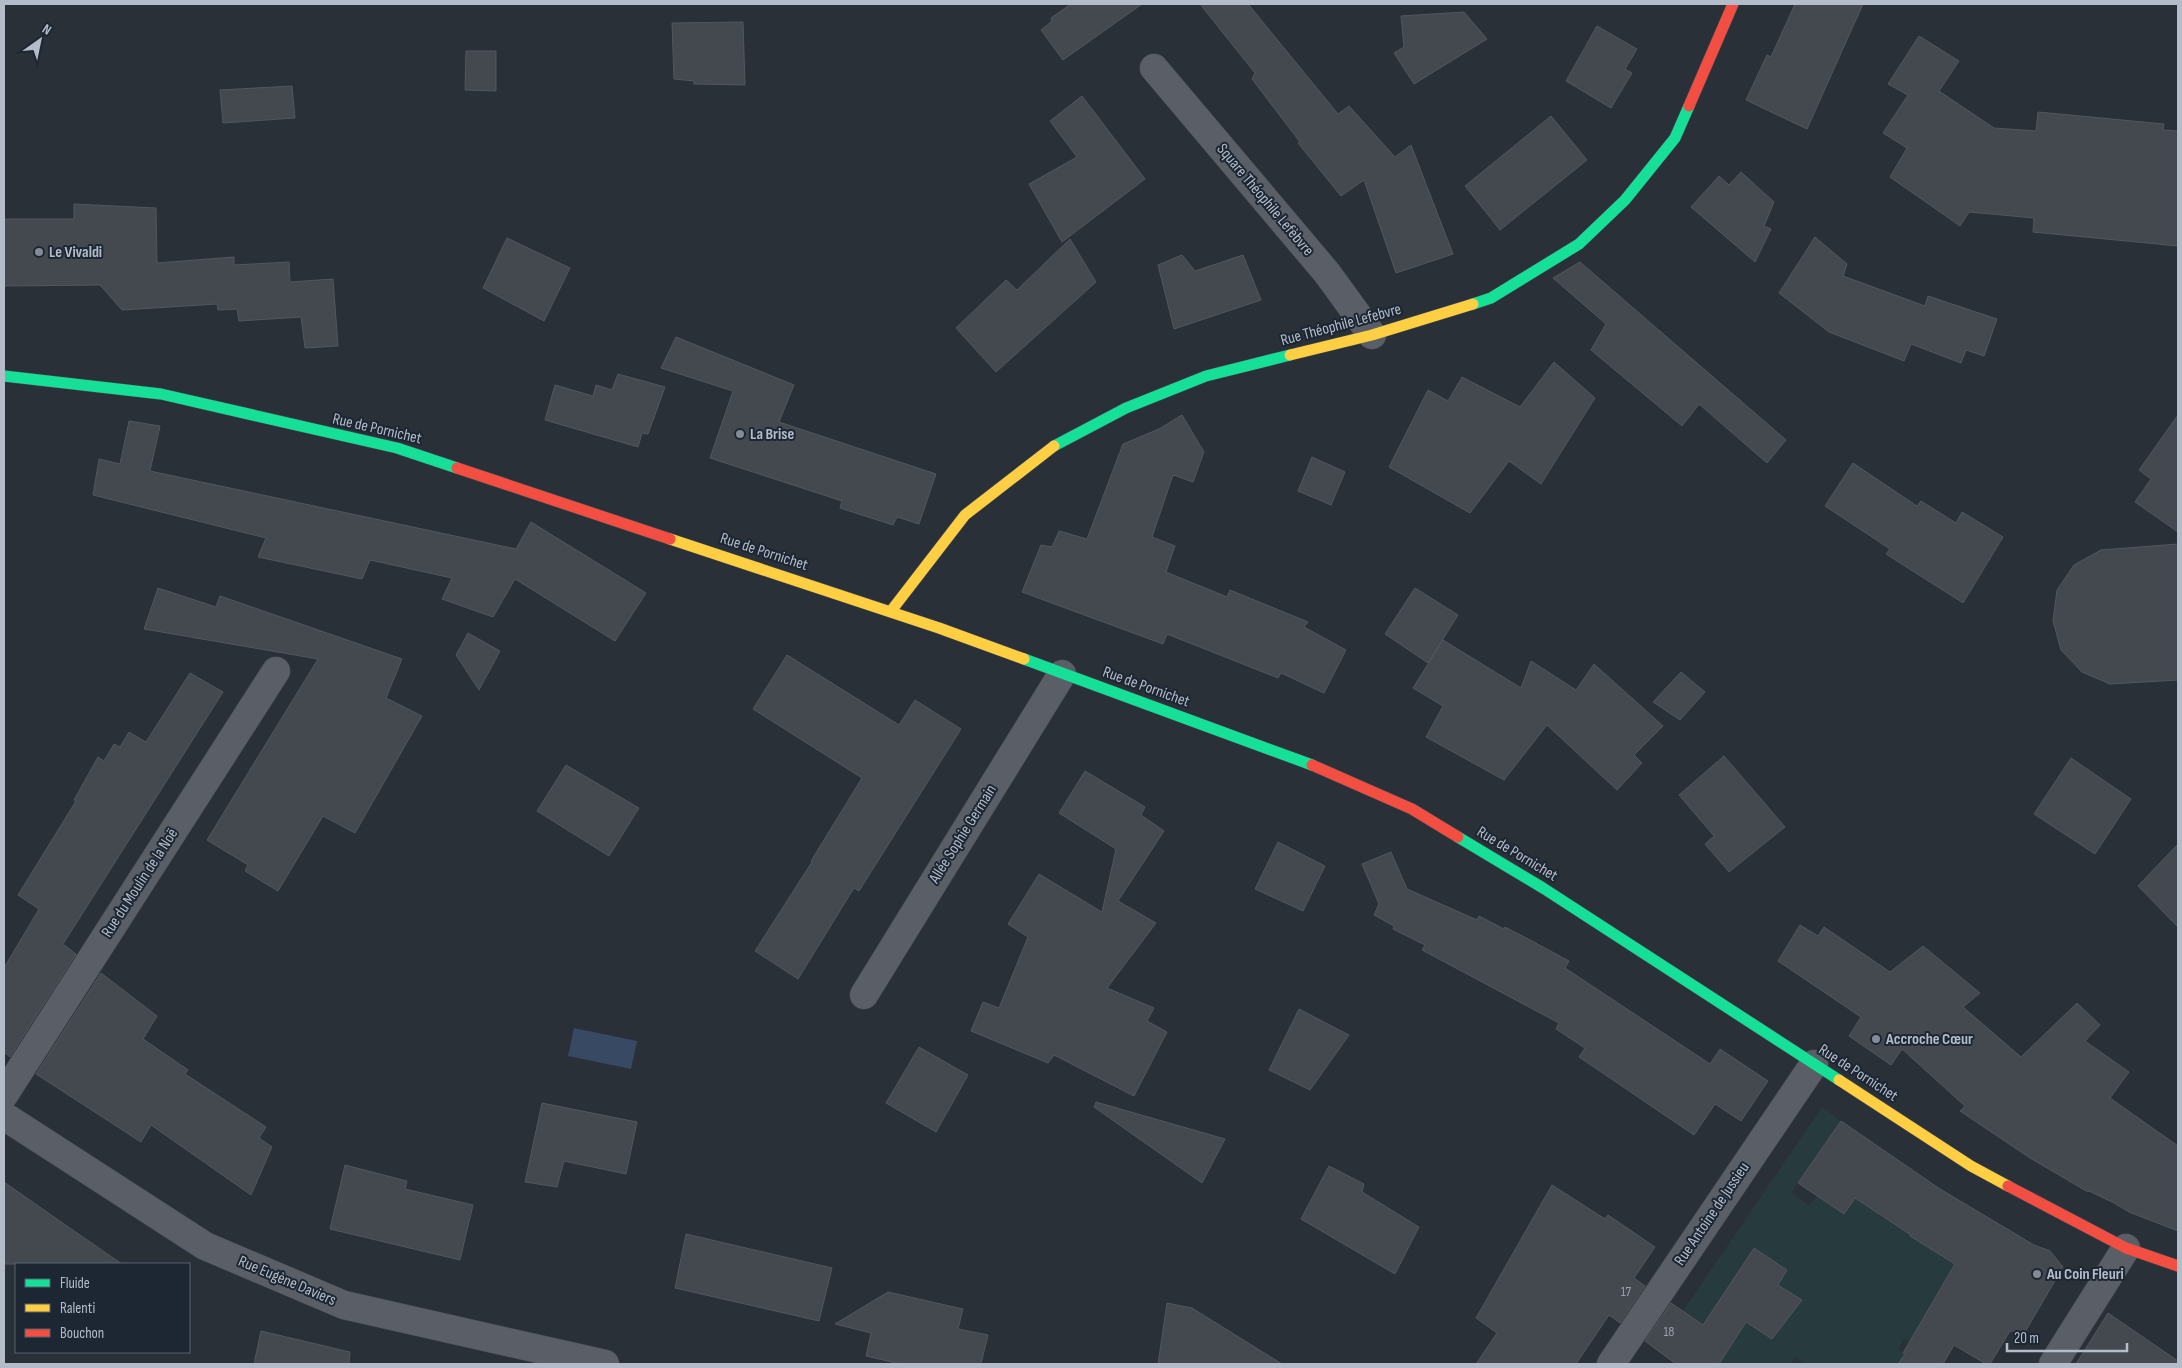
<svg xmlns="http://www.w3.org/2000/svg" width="2182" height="1368" font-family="'Sofia Sans Condensed',sans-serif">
<rect width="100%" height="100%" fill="#2a3038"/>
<path fill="#273a3e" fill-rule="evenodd" d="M 1822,1107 L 1841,1121 L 1791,1193 L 1809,1205 L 1817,1196 L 1844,1214 L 1855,1198 L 1965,1270 L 1910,1342 L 1904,1339 L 1898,1349 L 1905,1354 L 1898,1364 L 1806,1364 L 1795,1357 L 1791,1364 L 1719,1364 L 1731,1344 L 1683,1311 ZM 1753,1248 L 1787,1270 L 1778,1284 L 1799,1299 L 1795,1310 L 1751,1325 L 1717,1303 Z"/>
<path fill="#384963" d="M 574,1028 L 637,1041 L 631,1069 L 568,1056 Z"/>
<g fill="#444950" stroke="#52575f">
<path d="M 1071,4 L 1142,4 L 1063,60 L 1041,30 L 1052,21 L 1051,18 Z"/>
<path d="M 1200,4 L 1248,4 L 1338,114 L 1349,106 L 1395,157 L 1411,145 L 1453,254 L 1396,273 L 1364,180 L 1341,196 L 1298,143 L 1300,142 L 1252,79 L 1255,73 Z"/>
<path d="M 1795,4 L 1863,4 L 1807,129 L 1746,100 L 1767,55 L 1771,57 Z"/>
<path d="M 1464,12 L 1487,39 L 1414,84 L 1394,53 L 1404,47 L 1401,16 Z"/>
<path d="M 743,22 L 745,85 L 694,84 L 694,81 L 674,79 L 672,23 Z"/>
<path d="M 1597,26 L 1637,49 L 1625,69 L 1632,73 L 1611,108 L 1566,81 Z"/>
<path d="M 1919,36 L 1959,61 L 1939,91 L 1994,128 L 2036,131 L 2038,112 L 2164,124 L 2163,130 L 2178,131 L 2178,246 L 2033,232 L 2034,218 L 1969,212 L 1960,226 L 1890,177 L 1907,148 L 1883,133 L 1908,95 L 1888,84 Z"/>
<path d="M 466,51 L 496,51 L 496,91 L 465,90 Z"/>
<path d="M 292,86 L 295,118 L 223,123 L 220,90 Z"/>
<path d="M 1082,96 L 1145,179 L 1062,242 L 1029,184 L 1077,157 L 1050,121 Z"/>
<path d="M 1551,116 L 1587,160 L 1500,230 L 1465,186 Z"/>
<path d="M 1741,172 L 1774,202 L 1764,226 L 1771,229 L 1755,262 L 1691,207 L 1719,176 L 1729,185 Z"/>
<path d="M 74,204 L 156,208 L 157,263 L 234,257 L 234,265 L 289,262 L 290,282 L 333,279 L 338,346 L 305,348 L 301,317 L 239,321 L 237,309 L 218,310 L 217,304 L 122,310 L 100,285 L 4,286 L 4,219 L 74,219 Z"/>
<path d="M 1815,237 L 1847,264 L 1843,276 L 1925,306 L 1928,296 L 1997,319 L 1984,356 L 1966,350 L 1961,363 L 1911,344 L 1904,361 L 1829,332 L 1779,293 Z"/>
<path d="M 507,238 L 570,268 L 544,321 L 483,288 Z"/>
<path d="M 1070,239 L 1096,282 L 996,372 L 956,328 L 1006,280 L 1017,290 Z"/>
<path d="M 1182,255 L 1195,271 L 1243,255 L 1261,300 L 1174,329 L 1158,265 Z"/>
<path d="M 1580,262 L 1786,440 L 1767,463 L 1699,404 L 1682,426 L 1591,350 L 1606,324 L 1553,278 Z"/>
<path d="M 676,337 L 794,385 L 779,422 L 936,474 L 919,524 L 897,517 L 893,525 L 840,508 L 842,501 L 710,458 L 733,391 L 661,368 Z"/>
<path d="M 1554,362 L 1595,398 L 1541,484 L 1509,461 L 1470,513 L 1389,467 L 1428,390 L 1448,401 L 1462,377 L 1520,407 Z"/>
<path d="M 618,374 L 665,387 L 648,434 L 642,433 L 638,447 L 545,420 L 555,385 L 593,396 L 596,385 L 612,390 Z"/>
<path d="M 1182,415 L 1204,452 L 1193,482 L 1173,475 L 1152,537 L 1175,546 L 1166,572 L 1227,597 L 1230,590 L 1308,622 L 1304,627 L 1346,650 L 1324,693 L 1281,673 L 1278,678 L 1167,634 L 1163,644 L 1022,592 L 1041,545 L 1052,547 L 1059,531 L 1087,539 L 1123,444 L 1159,429 Z"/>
<path d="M 2178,415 L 2178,532 L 2135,502 L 2151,479 L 2139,470 Z"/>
<path d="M 129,421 L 160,426 L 150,471 L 516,549 L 531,522 L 646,593 L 615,641 L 515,579 L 493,617 L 442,599 L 452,578 L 370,560 L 362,579 L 258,557 L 266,538 L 93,495 L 99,459 L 120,464 Z"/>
<path d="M 1312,457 L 1345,472 L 1331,505 L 1298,491 Z"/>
<path d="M 1853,463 L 1917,506 L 1921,501 L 1956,523 L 1962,512 L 2003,537 L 1963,603 L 1886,554 L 1890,549 L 1825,506 Z"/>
<path d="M 2178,544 L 2178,680 L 2110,684 L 2082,672 L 2061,650 L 2053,621 L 2057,590 L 2074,565 L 2101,550 Z"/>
<path d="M 158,588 L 216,607 L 220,596 L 402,659 L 386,698 L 422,716 L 355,833 L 323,816 L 278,891 L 245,871 L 248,865 L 207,840 L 318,659 L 144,629 Z"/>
<path d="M 1415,588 L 1458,615 L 1428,663 L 1385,634 Z"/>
<path d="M 468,633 L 500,651 L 479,690 L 456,655 Z"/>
<path d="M 1443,640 L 1521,688 L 1531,661 L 1576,690 L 1594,664 L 1663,726 L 1634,755 L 1642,763 L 1617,790 L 1547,725 L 1504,780 L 1426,737 L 1443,706 L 1413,688 Z"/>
<path d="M 787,655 L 899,725 L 915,700 L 961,729 L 859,891 L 854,888 L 798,979 L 755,951 L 812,862 L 811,861 L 862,778 L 753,709 Z"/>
<path d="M 1681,672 L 1705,692 L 1680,720 L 1653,702 Z"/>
<path d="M 190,673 L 223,692 L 63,944 L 76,954 L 10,1057 L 4,1052 L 4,968 L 39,909 L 18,895 L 76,801 L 74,800 L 98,757 L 104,761 L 114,744 L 120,747 L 129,732 L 146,742 Z"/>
<path d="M 1724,756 L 1785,827 L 1729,872 L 1705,844 L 1714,836 L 1679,795 Z"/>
<path d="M 2071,758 L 2131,799 L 2095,854 L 2034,814 Z"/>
<path d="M 566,765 L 639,808 L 609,856 L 537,811 Z"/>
<path d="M 1085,771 L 1145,807 L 1141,815 L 1164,831 L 1118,901 L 1156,923 L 1107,988 L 1154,1008 L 1147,1021 L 1167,1032 L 1134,1096 L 1054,1055 L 1048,1063 L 971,1031 L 983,1002 L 999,1008 L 1028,937 L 1008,924 L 1039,874 L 1102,912 L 1116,849 L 1059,813 Z"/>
<path d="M 1278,842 L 1325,866 L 1303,911 L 1255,889 Z"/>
<path d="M 2178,844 L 2178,927 L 2138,886 Z"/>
<path d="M 1391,852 L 1407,889 L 1477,920 L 1479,916 L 1504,929 L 1505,927 L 1532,941 L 1569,961 L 1565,968 L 1710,1064 L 1720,1049 L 1768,1081 L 1741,1121 L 1715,1104 L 1694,1135 L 1579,1057 L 1585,1048 L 1556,1029 L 1559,1023 L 1422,950 L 1425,945 L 1393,929 L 1394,926 L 1374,915 L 1379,904 L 1362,864 Z"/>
<path d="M 1800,925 L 1818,936 L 1824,927 L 1890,972 L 1923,946 L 1980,993 L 1963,1007 L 2021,1057 L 2077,1003 L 2100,1025 L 2085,1041 L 2129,1072 L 2110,1098 L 2178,1146 L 2178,1231 L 2129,1212 L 2114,1203 L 2089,1191 L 2088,1192 L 2030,1158 L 1960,1111 L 1965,1106 L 1902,1049 L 1891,1065 L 1849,1036 L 1861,1017 L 1778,961 Z"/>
<path d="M 101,973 L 157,1016 L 143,1039 L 188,1070 L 185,1074 L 266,1127 L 259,1138 L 272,1147 L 251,1195 L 151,1125 L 141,1142 L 36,1074 Z"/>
<path d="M 1299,1009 L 1349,1035 L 1310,1090 L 1269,1070 Z"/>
<path d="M 919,1047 L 968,1075 L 936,1132 L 886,1103 Z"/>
<path d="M 1096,1102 L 1225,1139 L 1202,1183 L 1094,1107 Z"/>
<path d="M 542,1103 L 637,1122 L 626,1174 L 564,1161 L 557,1187 L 525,1182 Z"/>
<path d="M 1841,1121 L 1940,1189 L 2034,1245 L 2050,1251 L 2063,1267 L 2025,1332 L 2010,1331 L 1990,1364 L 1986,1364 L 1954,1345 L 1943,1364 L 1898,1364 L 1905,1354 L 1903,1353 L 1955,1264 L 1910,1236 L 1911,1235 L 1855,1198 L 1844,1214 L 1798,1183 Z"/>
<path d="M 345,1165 L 407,1181 L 405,1189 L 473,1205 L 460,1260 L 330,1229 Z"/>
<path d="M 1329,1166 L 1364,1184 L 1362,1192 L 1419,1227 L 1395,1274 L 1301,1219 Z"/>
<path d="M 4,1182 L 64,1224 L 122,1264 L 4,1264 Z"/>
<path d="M 1552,1185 L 1605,1219 L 1608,1215 L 1655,1247 L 1634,1278 L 1645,1286 L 1620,1323 L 1609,1315 L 1576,1364 L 1476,1364 L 1497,1333 L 1476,1318 Z"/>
<path d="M 686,1234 L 832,1268 L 819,1321 L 675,1288 Z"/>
<path d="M 1754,1248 L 1787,1270 L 1778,1285 L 1802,1300 L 1772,1339 L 1746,1322 L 1719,1364 L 1676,1364 L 1645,1341 L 1671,1303 L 1703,1325 Z"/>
<path d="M 888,1292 L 963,1309 L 958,1329 L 988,1335 L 981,1364 L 900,1364 L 866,1356 L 871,1333 L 835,1324 Z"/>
<path d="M 1167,1303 L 1192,1308 L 1282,1364 L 1158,1364 Z"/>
<path d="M 2108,1313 L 2178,1361 L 2178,1364 L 2076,1364 Z"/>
<path d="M 261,1331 L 350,1352 L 349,1364 L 254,1364 Z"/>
</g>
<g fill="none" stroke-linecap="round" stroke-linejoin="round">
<defs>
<g id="street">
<path d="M 1154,68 L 1327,273 L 1372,335"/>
<path d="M 864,995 L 1062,674"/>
<path d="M 4,1095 L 276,671"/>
<path d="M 4,1116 L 205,1246 L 344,1305 L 605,1364"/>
<path d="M 1611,1364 L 1814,1064"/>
<path d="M 2053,1364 L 2126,1248"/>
</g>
<g id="fast">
<path d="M 1473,304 L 1491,298 L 1579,244 L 1625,200 L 1675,138 L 1689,106"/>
<path d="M 4,376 L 161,394 L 397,448 L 457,468"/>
<path d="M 1054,446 L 1126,408 L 1206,376 L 1290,355"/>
<path d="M 1024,659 L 1312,765"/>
<path d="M 1458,837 L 1543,888 L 1839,1080"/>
</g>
<g id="slow">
<path d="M 1290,355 L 1372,335 L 1473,304"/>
<path d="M 670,539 L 939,628 L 1024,659"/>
<path d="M 891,611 L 965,515 L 1054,446"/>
<path d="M 1839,1080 L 1971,1166 L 2008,1186"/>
</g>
<g id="jam">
<path d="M 1689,106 L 1733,4"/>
<path d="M 457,468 L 670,539"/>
<path d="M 1312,765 L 1412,809 L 1458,837"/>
<path d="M 2008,1186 L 2126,1248 L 2178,1266"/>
</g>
</defs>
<use href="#street" stroke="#484c53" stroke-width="29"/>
<use href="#fast" stroke="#484c53" stroke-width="12"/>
<use href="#slow" stroke="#484c53" stroke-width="12"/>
<use href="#jam" stroke="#484c53" stroke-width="12"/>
<use href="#street" stroke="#5a5e66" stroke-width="28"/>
<use href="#fast" stroke="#16e098" stroke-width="11"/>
<use href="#slow" stroke="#ffcf43" stroke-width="11"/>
<use href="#jam" stroke="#f24e42" stroke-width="11"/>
</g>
<g fill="#848b96" stroke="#1d2633" stroke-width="2">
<circle cx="39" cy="252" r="5"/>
<circle cx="740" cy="434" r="5"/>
<circle cx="1876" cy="1039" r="5"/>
<circle cx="2037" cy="1274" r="5"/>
</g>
<g text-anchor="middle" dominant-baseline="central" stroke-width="4" stroke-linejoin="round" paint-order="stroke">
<g font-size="14" fill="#989fab">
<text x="1626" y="1291">17</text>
<text x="1669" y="1331">18</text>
</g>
<g font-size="16" fill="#b4bcc9" stroke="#1d2633">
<text transform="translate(1265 200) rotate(50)">Square Théophile Lefèbvre</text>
<text transform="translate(1341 325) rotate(-15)">Rue Théophile Lefebvre</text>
<text transform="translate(377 429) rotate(13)">Rue de Pornichet</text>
<text transform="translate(764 552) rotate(18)">Rue de Pornichet</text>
<text transform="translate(1146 687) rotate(20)">Rue de Pornichet</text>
<text transform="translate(963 834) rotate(-58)">Allée Sophie Germain</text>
<text transform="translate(1517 854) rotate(31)">Rue de Pornichet</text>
<text transform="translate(140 883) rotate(-57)">Rue du Moulin de la Noë</text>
<text transform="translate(1858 1073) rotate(33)">Rue de Pornichet</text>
<text transform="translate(1712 1214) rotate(-56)">Rue Antoine de Jussieu</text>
<text transform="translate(287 1281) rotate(23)">Rue Eugène Daviers</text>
</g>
<g font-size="16" font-weight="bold" fill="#b4bcc9" stroke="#1d2633" text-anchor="start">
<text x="49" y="252">Le Vivaldi</text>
<text x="750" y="434">La Brise</text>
<text x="1886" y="1039">Accroche Cœur</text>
<text x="2047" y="1274">Au Coin Fleuri</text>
</g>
</g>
<rect width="2182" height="1368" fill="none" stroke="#b4bcc9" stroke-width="10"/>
<rect x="15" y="1263" width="175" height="90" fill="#1d2633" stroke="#59626f"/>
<rect x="25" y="1279" width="25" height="8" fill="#16e098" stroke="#59626f"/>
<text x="60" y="1288" font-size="15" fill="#b4bcc9">Fluide</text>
<rect x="25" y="1304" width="25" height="8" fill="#ffcf43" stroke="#59626f"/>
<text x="60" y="1313" font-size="15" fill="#b4bcc9">Ralenti</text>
<rect x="25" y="1329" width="25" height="8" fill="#f24e42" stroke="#59626f"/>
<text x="60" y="1338" font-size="15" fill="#b4bcc9">Bouchon</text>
<g transform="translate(40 40) rotate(33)" stroke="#1d2633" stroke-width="4" paint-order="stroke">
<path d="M0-4L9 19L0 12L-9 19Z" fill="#b4bcc9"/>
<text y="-8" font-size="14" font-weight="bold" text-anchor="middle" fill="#b4bcc9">N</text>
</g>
<path d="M2007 1343v8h120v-8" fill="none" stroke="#b4bcc9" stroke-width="2.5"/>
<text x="2014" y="1343" font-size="15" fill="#b4bcc9" stroke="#1d2633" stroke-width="4" paint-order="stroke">20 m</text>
</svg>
